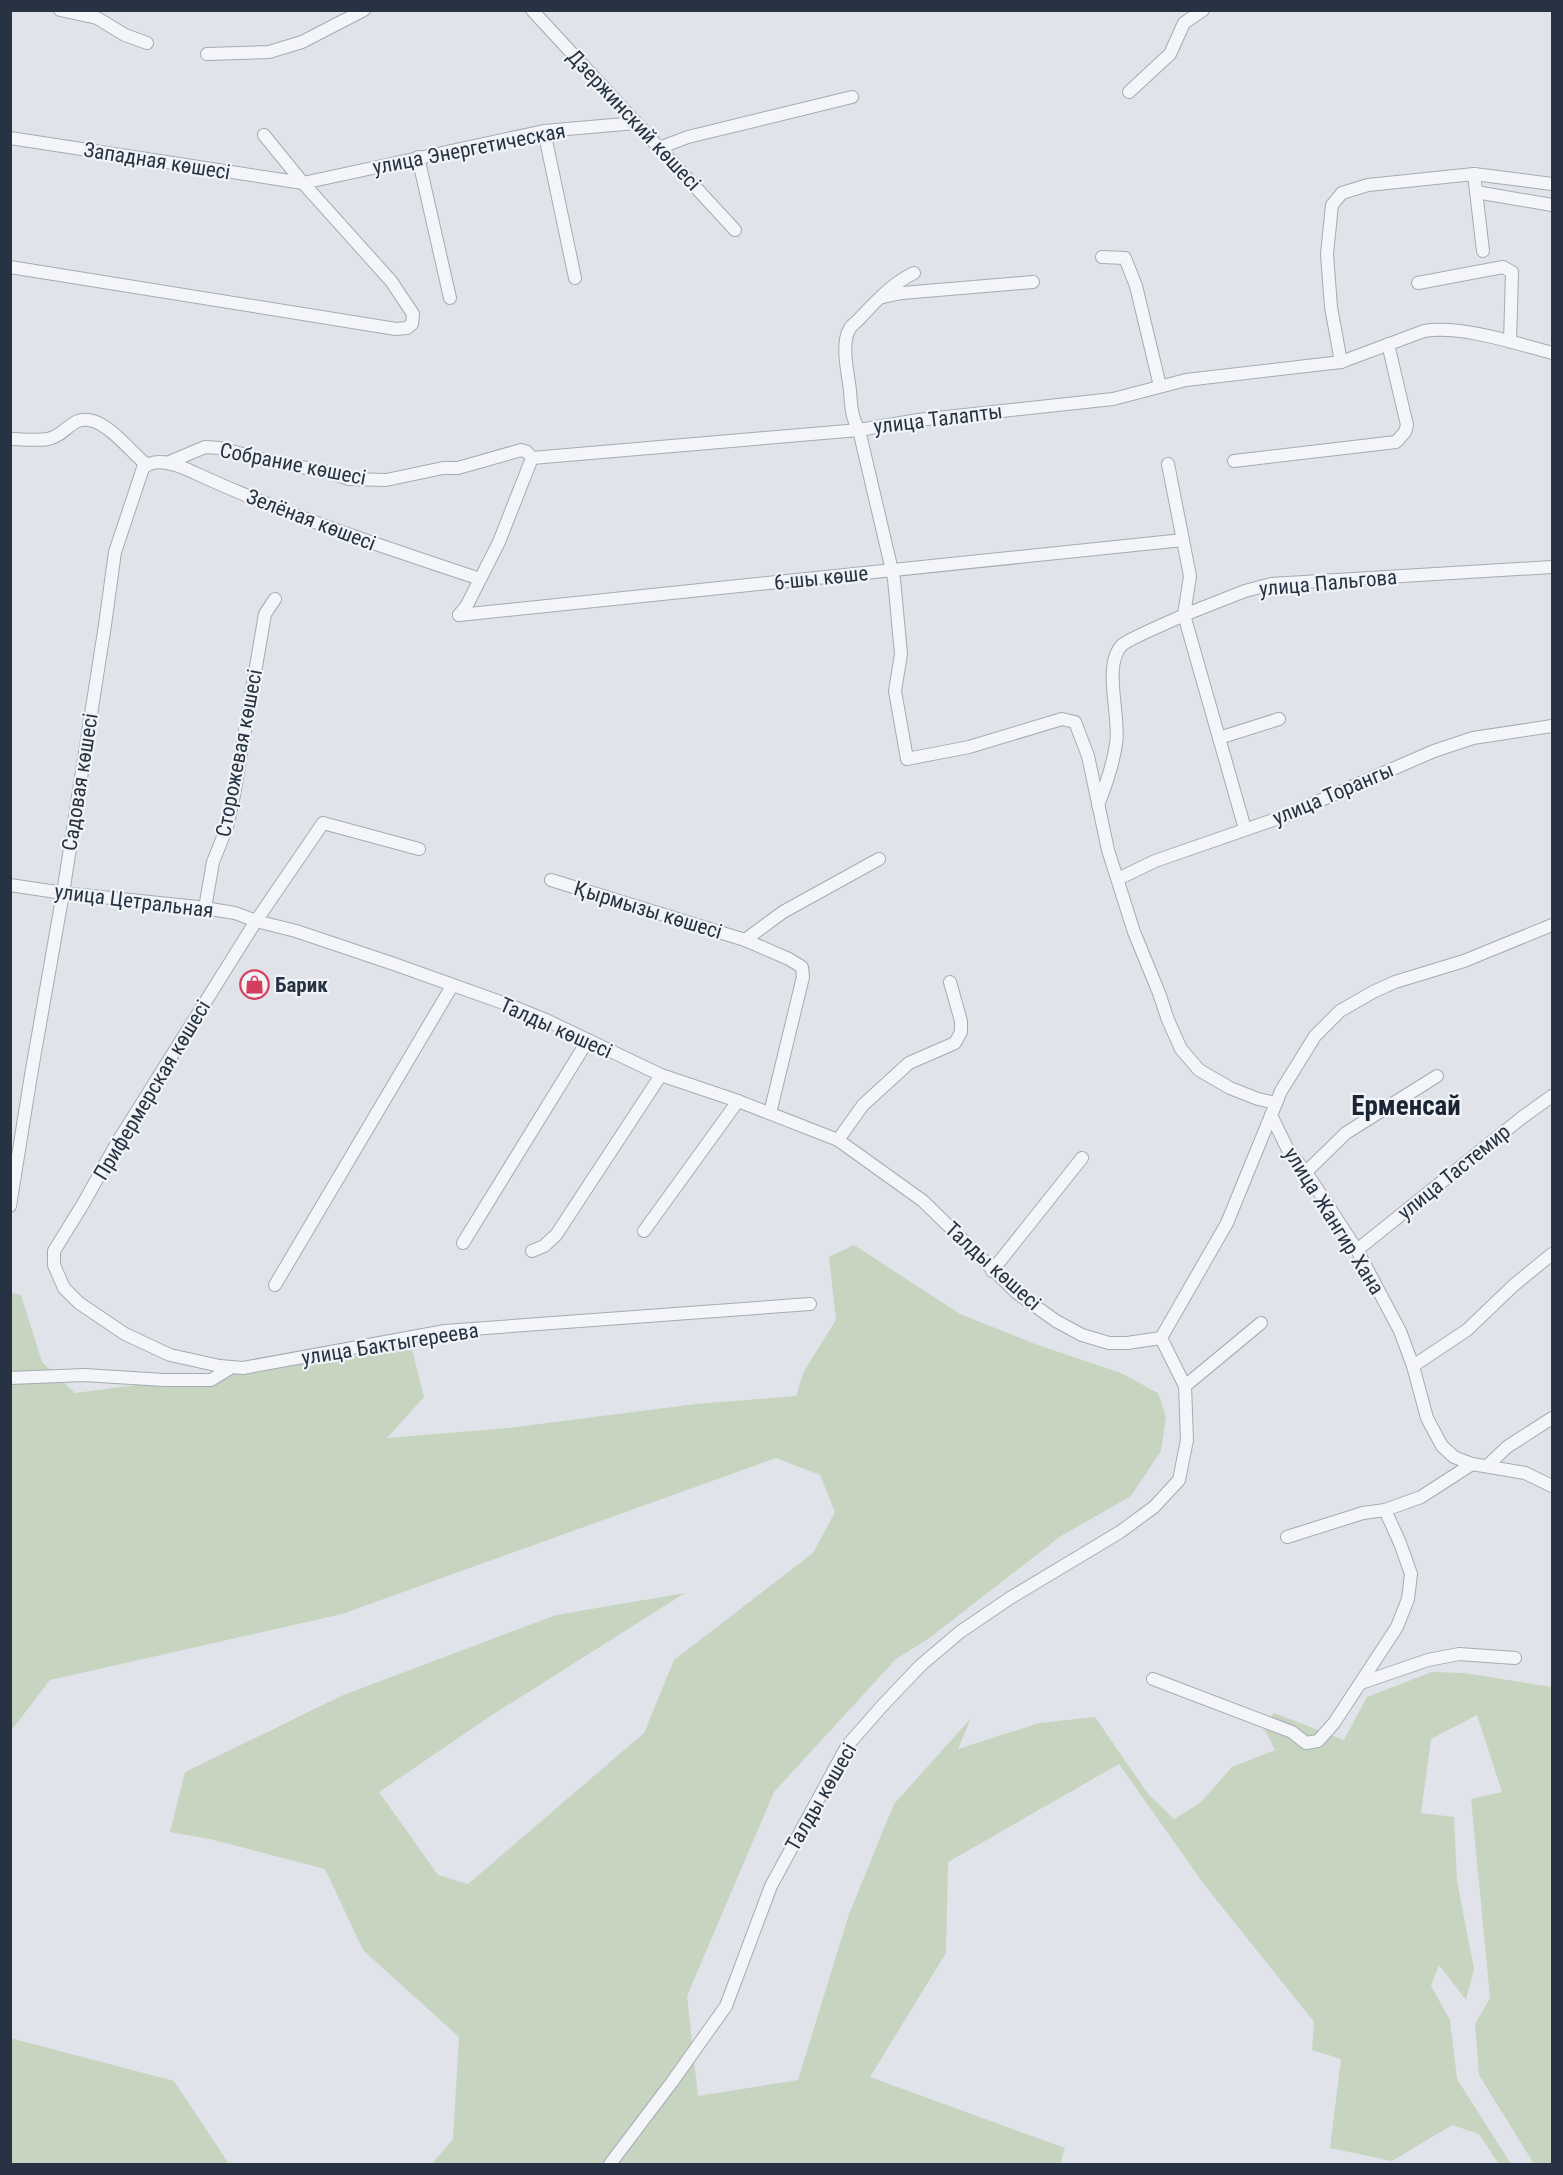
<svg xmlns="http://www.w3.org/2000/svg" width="1563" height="2175" font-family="'Roboto Condensed',sans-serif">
<rect width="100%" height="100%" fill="#e0e4ea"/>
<g fill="#c7d4c0">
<path d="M 854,1245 L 960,1314 L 1038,1345 L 1121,1373 L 1158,1393 L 1166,1417 L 1161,1451 L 1131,1496 L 1061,1536 L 928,1639 L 896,1659 L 774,1792 L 687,1996 L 698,2096 L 798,2080 L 849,1914 L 894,1804 L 971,1718 L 958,1749 L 1039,1723 L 1095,1717 L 1148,1794 L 1174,1819 L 1200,1803 L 1232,1767 L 1275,1750 L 1264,1728 L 1274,1713 L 1344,1740 L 1367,1697 L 1432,1672 L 1464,1673 L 1552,1687 L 1552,2164 L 1534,2164 L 1479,2075 L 1475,2024 L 1490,1998 L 1471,1799 L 1502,1792 L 1477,1715 L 1431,1739 L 1421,1813 L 1454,1817 L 1457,1881 L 1474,1969 L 1466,2000 L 1439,1965 L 1431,1986 L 1450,2020 L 1457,2079 L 1511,2164 L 1499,2164 L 1479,2134 L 1452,2125 L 1392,2161 L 1330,2148 L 1341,2059 L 1312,2050 L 1314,2022 L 1206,1887 L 1119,1764 L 948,1862 L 946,1953 L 870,2077 L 1065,2148 L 1060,2164 L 432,2164 L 453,2139 L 459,2037 L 363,1950 L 325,1869 L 210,1839 L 170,1832 L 185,1772 L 341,1696 L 556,1615 L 685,1593 L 492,1715 L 379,1792 L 438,1875 L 468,1884 L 644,1733 L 674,1660 L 813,1553 L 835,1512 L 820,1475 L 776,1458 L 342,1614 L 50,1680 L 11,1731 L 11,1293 L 21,1295 L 42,1362 L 75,1393 L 412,1349 L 424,1397 L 387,1438 L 508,1428 L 696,1404 L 796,1396 L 804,1371 L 836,1320 L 829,1257 Z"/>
<path d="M 10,2038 L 174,2081 L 229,2164 L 11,2164 Z"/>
</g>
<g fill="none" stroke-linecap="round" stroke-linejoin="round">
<defs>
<g id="minor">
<path d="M 60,10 L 97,18 L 125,35 L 147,43"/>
<path d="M 532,10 L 735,230"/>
<path d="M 207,54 L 269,52 L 302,42 L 364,10"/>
<path d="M 1129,92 L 1170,54 L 1184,23 L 1203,10"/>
<path d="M 544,131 L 575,278"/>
<path d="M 10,138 L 303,183 L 544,131 L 636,123"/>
<path d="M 659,148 L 688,137 L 852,97"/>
<path d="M 418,157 L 450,298"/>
<path d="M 1474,174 L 1483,251"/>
<path d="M 1476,192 L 1552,205"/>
<path d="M 1102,257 L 1125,258 L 1136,286 L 1160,386"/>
<path d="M 10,267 L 396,329 L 407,328 L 412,324 L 413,314 L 391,281 L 303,183 L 264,135"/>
<path d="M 914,273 C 893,283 877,300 861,317 C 858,321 851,325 849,330 C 841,345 848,374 850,390 C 851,404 851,417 859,430 L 894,579 L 901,654 L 895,691 L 907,759 L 969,747 L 1062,719 L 1075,722 L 1088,756 L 1108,850 L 1134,932 L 1159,993 L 1168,1020 L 1181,1049 L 1199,1070 L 1230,1088 L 1258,1099 L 1276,1103"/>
<path d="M 1418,283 L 1503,267 L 1512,272 L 1510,342"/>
<path d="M 883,297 L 902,293 L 1033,282"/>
<path d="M 1341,362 L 1331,307 L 1327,254 L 1332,205 L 1342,193 L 1368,185 L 1474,174 L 1552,184"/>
<path d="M 10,439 C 22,439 36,441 48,439 C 66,436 72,414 93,421 C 111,426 132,453 147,465"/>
<path d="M 532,458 L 859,430 L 918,420 L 1113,399 L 1186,380 L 1341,362 L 1424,331 C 1461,325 1515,343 1552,353"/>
<path d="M 1234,461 L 1396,442 L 1405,432 L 1407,425 L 1388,344"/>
<path d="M 167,463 L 205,447 L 220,448 L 264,460 L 328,472 L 349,479 L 386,480 L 443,468 L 458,468 L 521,450 L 527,452 L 532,458"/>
<path d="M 1168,464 L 1190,576 L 1184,615 L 1245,591 L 1271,584 L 1552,567"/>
<path d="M 459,615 L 1183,540"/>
<path d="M 459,615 L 467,605 L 499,542 L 532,458"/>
<path d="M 1219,738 L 1279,719"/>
<path d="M 1098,805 C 1106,785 1113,765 1116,744 C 1121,718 1102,665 1122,645 C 1130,638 1172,621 1184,615 L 1245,829"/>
<path d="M 419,849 L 323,823 L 256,921 L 117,1143 L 83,1204 L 54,1251 L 54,1265 L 64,1288 L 79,1303 L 125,1334 L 170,1355 L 220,1366 L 243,1368 L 445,1331 L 810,1304"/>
<path d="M 1118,879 L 1155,861 L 1282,817 L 1434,751 L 1473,738 L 1552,726"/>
<path d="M 551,880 L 745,940 L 789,959 L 802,967 L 803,977 L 770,1113"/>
<path d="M 10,885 L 63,893 L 198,907 L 235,913 L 256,921 L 296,931 L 394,964 L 509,1005 L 546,1020 L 661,1075 L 738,1101 L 838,1140 L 923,1201 L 1017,1293 L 1056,1321 L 1082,1335 L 1109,1343 L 1127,1343 L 1161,1338"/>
<path d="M 205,908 L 213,862 L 227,827 L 234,795 L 265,614 L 275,599"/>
<path d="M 745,940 L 783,912 L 879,859"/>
<path d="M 1271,1115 L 1289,1152 L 1306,1172 L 1357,1250 L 1400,1331 L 1413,1366 L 1427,1418 L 1442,1446 L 1454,1457 L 1472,1464 L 1525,1473 L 1552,1486"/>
<path d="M 838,1140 L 863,1105 L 909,1063 L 955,1043 L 961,1032 L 961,1021 L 950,982"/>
<path d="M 1306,1172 L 1346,1133 L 1437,1076"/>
<path d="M 10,1206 L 31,1075 L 63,893 L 105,625 L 115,552 L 143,468 C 157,455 181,466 195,473 C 288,516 384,547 480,579"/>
<path d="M 644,1231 L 738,1101"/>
<path d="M 463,1243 L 588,1040"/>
<path d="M 1357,1250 L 1524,1116 L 1552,1096"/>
<path d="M 532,1251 L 544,1246 L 556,1235 L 661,1075"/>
<path d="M 992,1271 L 1082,1158"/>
<path d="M 275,1285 L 452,986"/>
<path d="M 1161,1338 L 1227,1223 L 1281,1091 L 1315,1036 L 1340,1011 L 1373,992 L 1395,982 L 1464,961 L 1552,925"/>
<path d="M 1413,1366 L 1467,1330 L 1514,1285 L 1552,1254"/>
<path d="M 10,1378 L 84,1375 L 164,1380 L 211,1380 L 232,1367"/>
<path d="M 1185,1386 L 1261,1323"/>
<path d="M 1487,1466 L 1507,1447 L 1552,1418"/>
<path d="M 1287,1537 L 1363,1513 L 1385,1510 L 1421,1497 L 1472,1464"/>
<path d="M 1153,1679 L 1292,1732 L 1306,1743 L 1318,1741 L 1334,1723 L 1397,1627 L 1408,1599 L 1411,1574 L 1400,1543 L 1385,1510"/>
<path d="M 1361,1683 L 1428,1660 L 1459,1654 L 1515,1658"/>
<path d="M 610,2164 L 672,2082 L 726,2006 L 771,1886 L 847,1746 L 882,1706 L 921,1665 L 960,1632 L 1010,1598 L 1120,1532 L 1154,1507 L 1179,1480 L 1187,1440 L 1185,1386 L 1161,1338"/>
</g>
</defs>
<use href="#minor" stroke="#a5abb4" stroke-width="14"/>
<use href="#minor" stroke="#f3f5f8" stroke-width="12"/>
</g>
<defs>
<symbol id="shop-ring" viewBox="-11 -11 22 22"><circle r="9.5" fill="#f0f3f7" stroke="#d63e5f" stroke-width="1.5"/><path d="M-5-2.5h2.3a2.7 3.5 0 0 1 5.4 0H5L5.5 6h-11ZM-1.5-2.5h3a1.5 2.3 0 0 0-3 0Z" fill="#d63e5f"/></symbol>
</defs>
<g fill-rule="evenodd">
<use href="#shop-ring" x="238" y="968" width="33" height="33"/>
</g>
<g text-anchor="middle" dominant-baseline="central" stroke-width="4.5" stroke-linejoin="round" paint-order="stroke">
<g font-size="21" fill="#273342" stroke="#f0f3f7">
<text transform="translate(634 120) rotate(47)">Дзержинский көшесі</text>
<text transform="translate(469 149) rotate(-11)">улица Энергетическая</text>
<text transform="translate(157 161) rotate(9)">Западная көшесі</text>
<text transform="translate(938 419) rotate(-7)">улица Талапты</text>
<text transform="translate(293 464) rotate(11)">Собрание көшесі</text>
<text transform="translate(311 520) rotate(21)">Зелёная көшесі</text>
<text transform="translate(821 578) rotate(-6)">6-шы көше</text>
<text transform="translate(1328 583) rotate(-5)">улица Пальгова</text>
<text transform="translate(239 753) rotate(-79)">Сторожевая көшесі</text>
<text transform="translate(80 782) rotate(-81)">Садовая көшесі</text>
<text transform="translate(1333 794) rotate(-23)">улица Торангы</text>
<text transform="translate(134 901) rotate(7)">улица Цетральная</text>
<text transform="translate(648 910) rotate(17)">Қырмызы көшесі</text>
<text transform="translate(556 1028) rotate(24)">Талды көшесі</text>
<text transform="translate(152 1090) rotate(-59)">Прифермерская көшесі</text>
<text transform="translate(1454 1172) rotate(-39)">улица Тастемир</text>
<text transform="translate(1334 1221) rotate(58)">улица Жангир Хана</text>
<text transform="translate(993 1266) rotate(42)">Талды көшесі</text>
<text transform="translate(390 1344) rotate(-9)">улица Бактыгереева</text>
<text transform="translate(821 1797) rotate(-60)">Талды көшесі</text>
</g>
<g font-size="21" font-weight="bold" fill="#273342" stroke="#f0f3f7" text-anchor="start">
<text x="275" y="985">Барик</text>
</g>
<g font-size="27" font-weight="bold" fill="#1a2433" stroke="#f0f3f7">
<text x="1406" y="1106">Ерменсай</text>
</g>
</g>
<rect width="1563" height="2175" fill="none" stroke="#273342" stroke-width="24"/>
</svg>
